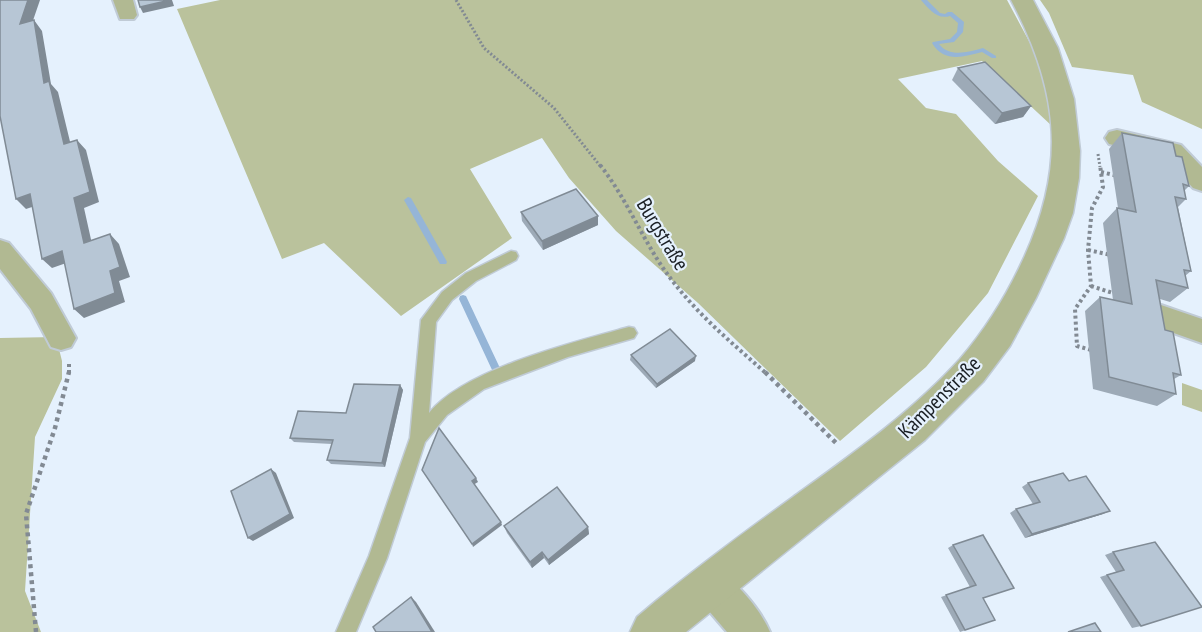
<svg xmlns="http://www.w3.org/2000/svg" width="1202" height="632" font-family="'PT Sans Narrow',sans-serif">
<rect width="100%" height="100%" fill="#e5f1fd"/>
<g fill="#bac29c">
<path d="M 220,0 L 1007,0 L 1045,71 L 1052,126 L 982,61 L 898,79 L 926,108 L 956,114 L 998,161 L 1038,196 L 988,293 L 926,367 L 840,441 L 698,303 L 616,231 L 569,178 L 542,138 L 470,169 L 512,238 L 401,316 L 324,243 L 282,259 L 177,9 Z"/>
<path d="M 1040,0 L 1202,0 L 1202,129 L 1142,102 L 1133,75 L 1072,67 L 1049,13 Z"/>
<path d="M 56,337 L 62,361 L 62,379 L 35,437 L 25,591 L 41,632 L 0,632 L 0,338 Z"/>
<path d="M 1182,383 L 1202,390 L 1202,412 L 1182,405 Z"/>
</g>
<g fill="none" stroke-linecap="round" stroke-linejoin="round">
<g fill="#95b5d7" fill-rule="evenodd">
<path d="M 921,0 L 927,0 L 940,13 L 945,14 L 948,12 L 952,12 L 964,22 L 963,32 L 954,42 L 939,44 C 950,58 968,52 983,48 L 996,56 L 996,58 L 992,58 L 982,52 C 963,57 944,63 932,43 L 933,42 L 950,39 L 957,32 L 958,23 L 950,16 C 937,20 929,9 921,0 Z"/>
<path d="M 408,197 L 411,198 L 446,260 L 447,262 L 446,264 L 440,264 L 404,200 Z"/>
<path d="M 463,295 L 466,296 L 499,366 L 501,369 L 499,372 L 496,373 L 493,372 L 459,299 L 460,296 Z"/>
</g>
<defs>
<path id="service" d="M 511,251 L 516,252 L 518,256 L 516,260 L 476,281 L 452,300 L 436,322 L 429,413 C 465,369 574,342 629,327 L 634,328 L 637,333 L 634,338 L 568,357 L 484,389 L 447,415 L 425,442 L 387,558 L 356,632 L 336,632 L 369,556 L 410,438 L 421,320 L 442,292 L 466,273 Z"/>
<g id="minor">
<path d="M 113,0 L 133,0 L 137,15 L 134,19 L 120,19 Z"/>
<path d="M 1117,130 L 1181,145 L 1202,167 L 1202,191 L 1193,188 L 1165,157 L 1109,144 L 1105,138 L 1109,132 Z"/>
<path d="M 0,240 L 9,243 L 51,293 L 76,338 L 71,347 L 61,350 L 51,347 L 31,309 L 0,269 Z"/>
<path d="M 1161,305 L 1202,319 L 1202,343 L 1151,325 L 1147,317 L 1151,309 Z"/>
<path d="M 710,566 C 732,575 761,610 770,632 L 727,632 L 697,597 L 692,584 L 697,571 Z"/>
</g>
<path id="tertiary" d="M 1011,0 L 1033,0 L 1058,48 L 1074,99 L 1080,151 L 1079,178 L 1073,213 L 1064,238 L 1036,298 L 1010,346 L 983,382 L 925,440 L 686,632 L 630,632 L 637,617 L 656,601 C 700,565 746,531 793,497 C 851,455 912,412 960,359 C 985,330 1005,298 1021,264 C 1067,168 1060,93 1011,0 Z"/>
</defs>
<use href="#service" stroke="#c0cbd6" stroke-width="3"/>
<use href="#minor" stroke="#c0cbd6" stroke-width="4"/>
<use href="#tertiary" stroke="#c0cbd6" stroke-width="3"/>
<g stroke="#828a93" stroke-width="3" stroke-dasharray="2 2" stroke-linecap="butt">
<path d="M 456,0 L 484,48 L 554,108 L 601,167"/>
<path d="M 1098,154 L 1100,167"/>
</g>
<g stroke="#828a93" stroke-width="4" stroke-dasharray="3 3" stroke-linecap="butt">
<path d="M 600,165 C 628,200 644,244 671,279 C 699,316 733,344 767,374"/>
<path d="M 1101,172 L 1118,176"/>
<path d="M 1088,250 L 1111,255"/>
<path d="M 1091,286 L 1116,294"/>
<path d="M 1091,350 L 1077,346 L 1075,309 L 1091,286 L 1088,250 L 1092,208 L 1103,187 L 1100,165"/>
<path d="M 69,364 L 69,374"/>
</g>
<g stroke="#828a93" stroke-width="4.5" stroke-dasharray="4 4" stroke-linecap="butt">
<path d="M 765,372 L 838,445"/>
<path d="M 36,632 L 26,514 L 55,428 L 69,372"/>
</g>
<use href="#service" fill="#b1b992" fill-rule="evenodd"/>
<use href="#minor" fill="#b1b992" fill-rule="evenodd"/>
<use href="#tertiary" fill="#b1b992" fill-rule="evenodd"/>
</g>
<g fill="#9daab7">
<path d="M 958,68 L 1031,106 L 1023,117 L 995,124 L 952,80 Z"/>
<path d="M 1122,133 L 1176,156 L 1189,186 L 1184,191 L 1186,199 L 1178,207 L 1191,271 L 1185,276 L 1188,288 L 1170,302 L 1160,299 L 1165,330 L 1181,375 L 1174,379 L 1176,394 L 1157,406 L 1093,389 L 1085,311 L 1100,297 L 1113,300 L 1103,223 L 1117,208 L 1118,208 L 1109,149 Z"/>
<path d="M 521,212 L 598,216 L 598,225 L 543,250 L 522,221 Z"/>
<path d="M 631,355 L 695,361 L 656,388 L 630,360 Z"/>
<path d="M 400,385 L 403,390 L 385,467 L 331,464 L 327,460 L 332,444 L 294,442 L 290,438 L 346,413 Z"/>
<path d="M 1069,481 L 1103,514 L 1025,538 L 1010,513 L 1016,509 L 1033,504 L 1022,487 L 1028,483 Z"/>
<path d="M 504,526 L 588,527 L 589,534 L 549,565 L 544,558 L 532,568 L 507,533 Z"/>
<path d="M 1155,542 L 1141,626 L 1132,628 L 1100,577 L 1116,572 L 1105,555 L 1113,552 Z"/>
<path d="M 953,545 L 1008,590 L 983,598 L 995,620 L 960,632 L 941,597 L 970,587 L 948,548 Z"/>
</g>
<g fill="#808b95">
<path d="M 28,0 L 40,0 L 28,35 L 20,24 Z"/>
<path d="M 170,0 L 172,0 L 174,6 L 143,13 L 140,7 Z"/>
<path d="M 34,20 L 42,31 L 51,84 L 58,92 L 73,154 L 64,144 L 44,83 Z"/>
<path d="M 1031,106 L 1023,117 L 995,124 L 1002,113 Z"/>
<path d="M 77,140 L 86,150 L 99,202 L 84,208 L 94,253 L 84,243 L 74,198 Z"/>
<path d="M 30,194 L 41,204 L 26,209 L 16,199 Z"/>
<path d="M 598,216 L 598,225 L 543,250 L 542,241 Z"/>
<path d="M 110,234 L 119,244 L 130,277 L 119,281 L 125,302 L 84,318 L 74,309 Z"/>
<path d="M 62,251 L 72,261 L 52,268 L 42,259 Z"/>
<path d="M 696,356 L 695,361 L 656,388 L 657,384 Z"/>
<path d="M 400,385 L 403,390 L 385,467 L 382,463 Z"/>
<path d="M 271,469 L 276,473 L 294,518 L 253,541 L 248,538 Z"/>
<path d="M 476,478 L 478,482 L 473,485 L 472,481 Z"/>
<path d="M 1110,511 L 1103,514 L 1025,538 L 1032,534 Z"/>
<path d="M 501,522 L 502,525 L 473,547 L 472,544 Z"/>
<path d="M 588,527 L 589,534 L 549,565 L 548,560 Z"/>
<path d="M 542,552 L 544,558 L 532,568 L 530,562 Z"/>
<path d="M 411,597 L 416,602 L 435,632 L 432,632 Z"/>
</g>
<g fill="#b7c6d5" stroke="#808b95" stroke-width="1.5">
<path d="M 0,0 L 28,0 L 20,24 L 34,20 L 44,83 L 49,81 L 64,144 L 77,140 L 90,192 L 74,198 L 84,243 L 110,234 L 120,267 L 110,271 L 115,293 L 74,309 L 62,251 L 42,259 L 30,194 L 16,199 L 0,116 Z"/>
<path d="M 138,0 L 170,0 L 140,7 Z"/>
<path d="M 985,62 L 1031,106 L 1002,113 L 958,68 Z"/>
<path d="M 1122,133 L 1173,143 L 1176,156 L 1182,157 L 1189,186 L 1183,184 L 1186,199 L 1175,197 L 1191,271 L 1184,270 L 1188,288 L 1156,280 L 1165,330 L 1173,332 L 1181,375 L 1173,373 L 1176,394 L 1109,377 L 1100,297 L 1132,304 L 1117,208 L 1136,212 Z"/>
<path d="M 576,189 L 598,216 L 542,241 L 521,212 Z"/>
<path d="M 670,329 L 696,356 L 657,384 L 631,355 Z"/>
<path d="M 354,384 L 400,385 L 382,463 L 327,460 L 333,440 L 290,438 L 298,411 L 346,413 Z"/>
<path d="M 439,428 L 476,478 L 472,481 L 501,522 L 472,544 L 422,470 Z"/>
<path d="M 271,469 L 290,514 L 248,538 L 231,491 Z"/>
<path d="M 1063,473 L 1069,481 L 1086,476 L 1110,511 L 1032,534 L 1016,509 L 1040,502 L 1028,483 Z"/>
<path d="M 557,487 L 588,527 L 548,560 L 542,552 L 530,562 L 504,526 Z"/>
<path d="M 983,535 L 1014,588 L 983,598 L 995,620 L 965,630 L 946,595 L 976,585 L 953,545 Z"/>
<path d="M 1155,542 L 1202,607 L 1141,626 L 1107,575 L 1124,570 L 1113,552 Z"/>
<path d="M 411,597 L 432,632 L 376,632 L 373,627 Z"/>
<path d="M 1095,623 L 1101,632 L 1068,632 Z"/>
</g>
<g text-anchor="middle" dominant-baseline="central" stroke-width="4.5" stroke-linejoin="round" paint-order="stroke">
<g font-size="21" fill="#1a1f24" stroke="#e5f1fd">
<text transform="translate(663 234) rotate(59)">Burgstraße</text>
<text transform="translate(939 397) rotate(-45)">Kämpenstraße</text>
</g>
</g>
</svg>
